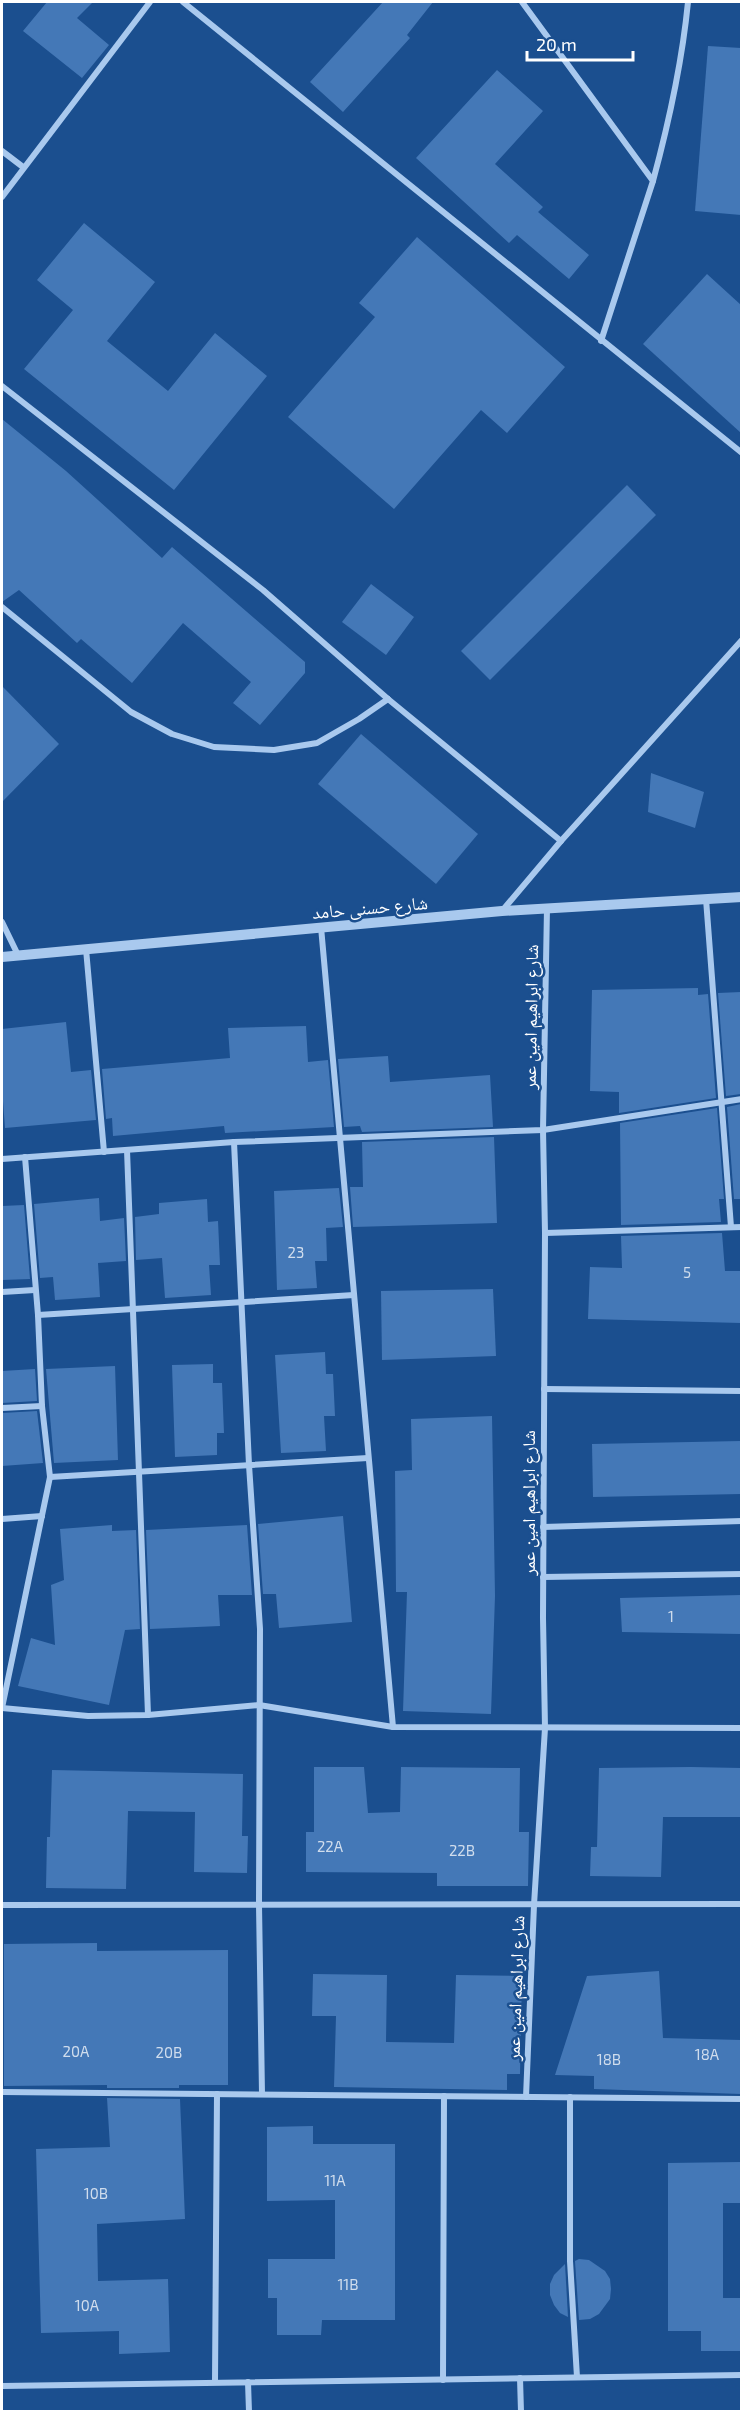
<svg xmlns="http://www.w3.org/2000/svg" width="743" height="2413" font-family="'Exo 2','Noto Naskh Arabic',sans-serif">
<rect width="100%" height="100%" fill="#1b4f8f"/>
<g fill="#4478b7">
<path d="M 47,2 L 93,2 L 77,18 L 109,45 L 82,78 L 23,31 Z"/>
<path d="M 383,2 L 433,2 L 407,35 L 410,38 L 343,112 L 310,82 Z"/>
<path d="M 708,46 L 741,48 L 741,215 L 695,211 Z"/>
<path d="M 497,70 L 543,111 L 495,164 L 543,207 L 538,212 L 589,255 L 569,279 L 517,235 L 509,243 L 416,158 Z"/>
<path d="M 84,223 L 155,282 L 107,341 L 168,391 L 215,333 L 267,376 L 174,490 L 24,369 L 73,310 L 37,280 Z"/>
<path d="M 417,237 L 565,367 L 507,433 L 481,410 L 394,509 L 288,417 L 375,317 L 359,303 Z"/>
<path d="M 707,274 L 741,305 L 741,433 L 643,344 Z"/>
<path d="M 2,419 L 66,471 L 162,558 L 172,547 L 305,662 L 305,673 L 260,725 L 233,703 L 251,682 L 183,623 L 132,683 L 81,639 L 77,643 L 19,590 L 2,602 Z"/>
<path d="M 627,485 L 656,515 L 490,680 L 461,651 Z"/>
<path d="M 371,584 L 414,617 L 386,655 L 342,622 Z"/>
<path d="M 2,686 L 59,744 L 2,802 Z"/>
<path d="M 361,734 L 478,834 L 436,884 L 318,784 Z"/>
<path d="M 651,773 L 704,792 L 695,828 L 648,812 Z"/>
<path d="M 698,988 L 698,995 L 708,994 L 716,1098 L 619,1113 L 619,1092 L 590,1091 L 592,990 Z"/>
<path d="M 741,992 L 741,1094 L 726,1096 L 718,993 Z"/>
<path d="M 66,1022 L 71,1072 L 91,1070 L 96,1120 L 5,1128 L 2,1088 L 2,1029 Z"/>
<path d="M 306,1026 L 308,1062 L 328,1060 L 334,1127 L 225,1133 L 224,1126 L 113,1136 L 112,1118 L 106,1119 L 102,1069 L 230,1058 L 228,1028 Z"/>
<path d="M 388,1056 L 390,1082 L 490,1075 L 493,1127 L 362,1132 L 360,1126 L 344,1127 L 338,1059 Z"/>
<path d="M 741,1104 L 741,1199 L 734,1199 L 727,1107 Z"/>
<path d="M 717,1108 L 724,1199 L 719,1199 L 721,1222 L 621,1225 L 620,1123 Z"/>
<path d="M 494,1137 L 497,1223 L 353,1227 L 350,1187 L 363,1187 L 362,1142 Z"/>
<path d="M 339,1188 L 343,1227 L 326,1228 L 327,1261 L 315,1261 L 317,1288 L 277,1290 L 274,1191 Z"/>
<path d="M 99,1198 L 100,1221 L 124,1218 L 126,1261 L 98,1263 L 100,1297 L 55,1300 L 53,1277 L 40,1278 L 34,1204 Z"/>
<path d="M 207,1199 L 208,1222 L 218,1221 L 220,1265 L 209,1265 L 211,1295 L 165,1298 L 162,1258 L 136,1260 L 135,1217 L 159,1214 L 159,1203 Z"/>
<path d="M 24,1205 L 30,1279 L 2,1280 L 2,1206 Z"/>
<path d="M 722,1233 L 725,1271 L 741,1271 L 741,1323 L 588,1319 L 590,1267 L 622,1268 L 621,1236 Z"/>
<path d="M 493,1289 L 496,1356 L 382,1360 L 381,1291 Z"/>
<path d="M 325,1352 L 326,1374 L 333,1374 L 335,1416 L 324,1416 L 326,1451 L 281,1453 L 275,1355 Z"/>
<path d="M 213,1364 L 213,1383 L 222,1383 L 224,1433 L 217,1433 L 217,1455 L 175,1457 L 172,1365 Z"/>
<path d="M 115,1366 L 118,1460 L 54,1463 L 46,1369 Z"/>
<path d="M 35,1369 L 37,1401 L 2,1403 L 2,1371 Z"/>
<path d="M 37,1411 L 43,1463 L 2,1466 L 2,1413 Z"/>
<path d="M 492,1416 L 495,1596 L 491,1714 L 403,1711 L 407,1592 L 396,1592 L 395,1471 L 412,1470 L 411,1419 Z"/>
<path d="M 741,1441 L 741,1494 L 593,1497 L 592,1444 Z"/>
<path d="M 343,1516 L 352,1622 L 279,1628 L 276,1594 L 263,1594 L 258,1524 Z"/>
<path d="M 112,1525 L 112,1531 L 136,1530 L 140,1629 L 125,1630 L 109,1705 L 18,1686 L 31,1638 L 55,1645 L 51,1585 L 64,1580 L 60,1529 Z"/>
<path d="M 247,1525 L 252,1595 L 218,1595 L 220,1626 L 150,1629 L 146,1530 Z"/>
<path d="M 741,1595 L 741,1634 L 622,1632 L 620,1598 Z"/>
<path d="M 314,1767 L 364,1767 L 368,1813 L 400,1812 L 401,1767 L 520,1768 L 519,1832 L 529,1832 L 528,1886 L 437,1886 L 437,1873 L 306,1872 L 306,1832 L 314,1832 Z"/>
<path d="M 691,1767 L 741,1768 L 741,1817 L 663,1817 L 661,1877 L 590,1876 L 591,1847 L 597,1847 L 599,1768 Z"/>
<path d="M 52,1770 L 243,1774 L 242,1836 L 248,1836 L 247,1873 L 194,1872 L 195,1812 L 128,1811 L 126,1889 L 46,1888 L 47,1837 L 50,1837 Z"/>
<path d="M 97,1943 L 97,1951 L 228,1950 L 228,2085 L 179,2085 L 179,2088 L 107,2088 L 107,2085 L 4,2086 L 4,1944 Z"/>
<path d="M 659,1971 L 663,2038 L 741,2040 L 741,2094 L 594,2089 L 594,2076 L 555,2075 L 587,1976 Z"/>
<path d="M 313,1974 L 387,1975 L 386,2042 L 454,2043 L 456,1975 L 522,1976 L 520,2074 L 507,2074 L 507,2090 L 334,2087 L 336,2016 L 312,2016 Z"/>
<path d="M 107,2098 L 180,2099 L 185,2219 L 97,2224 L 98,2281 L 168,2279 L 170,2352 L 119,2354 L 119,2331 L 41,2333 L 36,2149 L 110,2147 Z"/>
<path d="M 313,2126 L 313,2144 L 395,2144 L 395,2320 L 322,2320 L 321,2335 L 277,2335 L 277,2298 L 268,2298 L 268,2259 L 335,2259 L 335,2200 L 267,2201 L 267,2127 Z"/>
<path d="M 741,2162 L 741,2203 L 723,2203 L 723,2298 L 741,2298 L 741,2351 L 701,2351 L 701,2331 L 668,2331 L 668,2163 Z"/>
<path d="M 579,2259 L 589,2260 L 605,2271 L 610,2279 L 611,2289 L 610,2299 L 599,2314 L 590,2319 L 579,2320 L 575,2261 Z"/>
<path d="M 565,2264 L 568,2317 L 560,2313 L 554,2305 L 550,2295 L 550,2284 L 554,2275 Z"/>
</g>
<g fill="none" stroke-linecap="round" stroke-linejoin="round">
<g stroke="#a9c9ee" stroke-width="6">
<path d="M 183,2 L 742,453"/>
<path d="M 522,2 L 653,181 L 601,341"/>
<path d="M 2,151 L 23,167"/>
<path d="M 653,181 C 669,122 682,63 688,2"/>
<path d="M 2,197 L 150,2"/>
<path d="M 2,386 L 263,590 L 388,699 L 561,841"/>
<path d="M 2,607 L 131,712 L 172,734 L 214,747 L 274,750 L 317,743 L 359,719 L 388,699"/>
<path d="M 706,899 L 731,1227"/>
<path d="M 502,911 L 561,841 L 742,640"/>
<path d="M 2,922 L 18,955"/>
<path d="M 321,927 L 393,1727"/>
<path d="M 86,949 L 104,1152"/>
<path d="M 234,1142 L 249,1465 L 260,1629 L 259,1905 L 262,2094"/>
<path d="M 127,1150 L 148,1715"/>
<path d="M 2,1159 L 234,1142 L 543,1130 L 742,1099"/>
<path d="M 545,1233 L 742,1227"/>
<path d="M 2,1292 L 35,1290"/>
<path d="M 38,1315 L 354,1295"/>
<path d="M 544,1389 L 742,1391"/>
<path d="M 2,1408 L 42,1406"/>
<path d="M 50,1477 L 368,1458"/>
<path d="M 2,1519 L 42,1516"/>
<path d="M 543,1527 L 742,1521"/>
<path d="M 543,1577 L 742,1574"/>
<path d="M 2,1708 L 88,1716 L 148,1715 L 259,1705 L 393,1727 L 742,1728"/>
<path d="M 2,1708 L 50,1477 L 42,1406 L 38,1315 L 25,1157"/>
<path d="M 2,1905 L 742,1904"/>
<path d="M 2,2092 L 742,2099"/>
<path d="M 526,2097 L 534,1905 L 545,1728 L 543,1618 L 545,1233 L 543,1130 L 547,908"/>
<path d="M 570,2097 L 570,2261 L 577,2377"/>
<path d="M 520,2378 L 521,2412"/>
<path d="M 443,2380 L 444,2096"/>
<path d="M 215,2382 L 217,2094"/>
<path d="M 248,2382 L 249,2412"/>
<path d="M 2,2386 L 742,2375"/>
</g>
<path stroke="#a9c9ee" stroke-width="10" d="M 2,957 L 502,911 L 742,897"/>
</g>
<g text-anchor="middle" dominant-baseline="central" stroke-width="5" stroke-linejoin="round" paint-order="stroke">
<g font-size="15" fill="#d0dded">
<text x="296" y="1252">23</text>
<text x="687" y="1272">5</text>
<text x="671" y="1616">1</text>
<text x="330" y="1846">22A</text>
<text x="462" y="1850">22B</text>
<text x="76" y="2051">20A</text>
<text x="169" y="2052">20B</text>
<text x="707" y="2054">18A</text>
<text x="609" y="2059">18B</text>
<text x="335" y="2180">11A</text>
<text x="96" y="2193">10B</text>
<text x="348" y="2284">11B</text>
<text x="87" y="2305">10A</text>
</g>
<g font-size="18" fill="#fff" stroke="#1b4f8f">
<text transform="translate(370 907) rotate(-5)">شارع حسنى حامد</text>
<text transform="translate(530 1017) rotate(-89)">شارع ابراهيم امين عمر</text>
<text transform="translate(528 1503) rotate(-90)">شارع ابراهيم امين عمر</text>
<text transform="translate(515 1988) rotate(-88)">شارع ابراهيم امين عمر</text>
</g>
</g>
<rect width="743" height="2413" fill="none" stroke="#ffffff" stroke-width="6"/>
<path d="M527 51v9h106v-9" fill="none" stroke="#ffffff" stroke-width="3"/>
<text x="536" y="51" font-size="18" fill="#ffffff" stroke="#1b4f8f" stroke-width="4.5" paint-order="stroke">20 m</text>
</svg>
